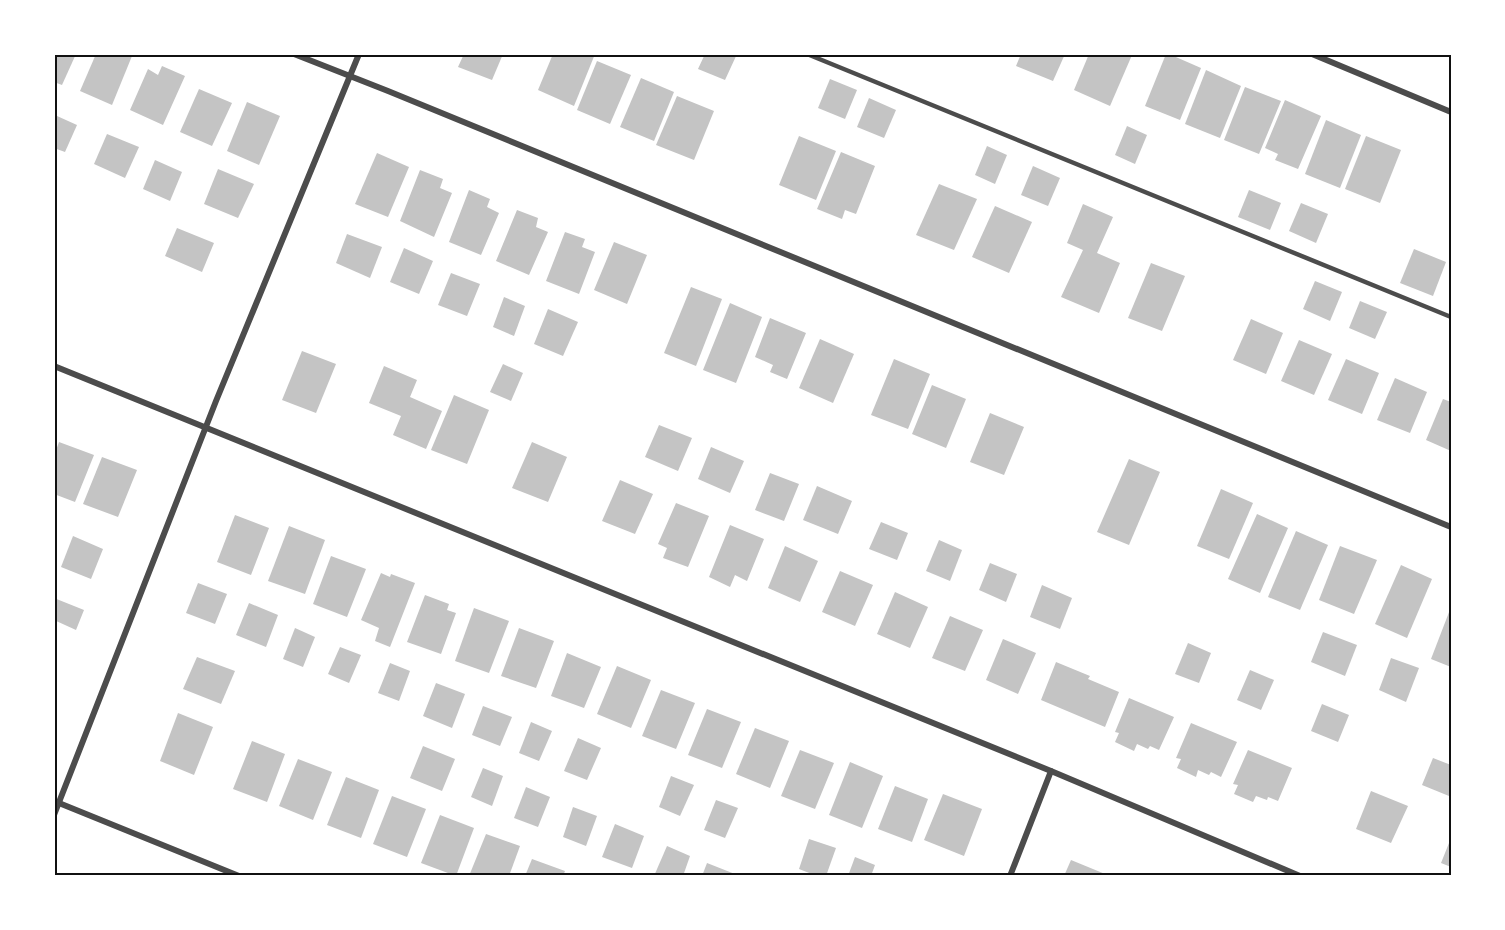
<svg xmlns="http://www.w3.org/2000/svg" width="1505" height="930" font-family="'Open Sans',sans-serif">
<rect width="100%" height="100%" fill="#fff"/>
<g fill="#c4c4c4">
<path d="M 54,54 L 76,54 L 62,85 L 54,82 Z"/>
<path d="M 96,54 L 129,54 L 132,56 L 112,105 L 80,91 Z"/>
<path d="M 464,54 L 503,54 L 492,80 L 458,67 Z"/>
<path d="M 553,54 L 595,54 L 574,106 L 538,90 Z"/>
<path d="M 705,54 L 737,54 L 725,80 L 698,69 Z"/>
<path d="M 1021,54 L 1065,54 L 1053,81 L 1016,66 Z"/>
<path d="M 1089,54 L 1132,55 L 1110,106 L 1074,90 Z"/>
<path d="M 1166,54 L 1169,54 L 1201,68 L 1180,120 L 1145,106 Z"/>
<path d="M 597,61 L 631,75 L 610,124 L 577,110 Z"/>
<path d="M 162,66 L 185,76 L 163,125 L 130,110 L 148,69 L 158,75 Z"/>
<path d="M 1206,70 L 1241,86 L 1220,138 L 1185,124 Z"/>
<path d="M 641,78 L 674,92 L 654,141 L 620,127 Z"/>
<path d="M 830,79 L 857,90 L 845,119 L 818,108 Z"/>
<path d="M 1245,87 L 1281,101 L 1259,154 L 1224,140 Z"/>
<path d="M 199,89 L 232,103 L 212,146 L 180,132 Z"/>
<path d="M 677,96 L 714,111 L 694,160 L 656,145 Z"/>
<path d="M 869,98 L 896,110 L 884,138 L 857,127 Z"/>
<path d="M 1285,100 L 1321,116 L 1298,169 L 1275,160 L 1278,154 L 1265,148 Z"/>
<path d="M 247,102 L 280,116 L 259,165 L 227,151 Z"/>
<path d="M 57,116 L 77,125 L 65,152 L 54,148 L 54,124 Z"/>
<path d="M 1326,120 L 1361,135 L 1340,188 L 1305,174 Z"/>
<path d="M 1127,126 L 1147,135 L 1135,164 L 1115,155 Z"/>
<path d="M 107,134 L 139,147 L 125,178 L 94,164 Z"/>
<path d="M 799,136 L 836,151 L 816,200 L 779,185 Z"/>
<path d="M 1366,136 L 1401,150 L 1380,203 L 1345,189 Z"/>
<path d="M 987,146 L 1007,155 L 995,184 L 975,175 Z"/>
<path d="M 841,152 L 875,166 L 856,214 L 845,210 L 842,219 L 817,209 Z"/>
<path d="M 377,153 L 409,167 L 388,217 L 355,204 Z"/>
<path d="M 155,160 L 182,172 L 170,201 L 143,189 Z"/>
<path d="M 1033,166 L 1060,178 L 1048,206 L 1021,195 Z"/>
<path d="M 218,169 L 254,184 L 238,218 L 204,204 Z"/>
<path d="M 420,170 L 443,179 L 440,188 L 452,193 L 434,237 L 400,221 Z"/>
<path d="M 939,184 L 977,199 L 954,250 L 916,235 Z"/>
<path d="M 469,190 L 490,199 L 487,207 L 499,213 L 481,255 L 449,242 Z"/>
<path d="M 1249,190 L 1281,203 L 1270,230 L 1238,217 Z"/>
<path d="M 1301,203 L 1328,214 L 1316,243 L 1289,231 Z"/>
<path d="M 1083,204 L 1113,217 L 1097,253 L 1120,263 L 1099,313 L 1061,297 L 1083,250 L 1067,243 Z"/>
<path d="M 995,206 L 1032,222 L 1009,273 L 972,257 Z"/>
<path d="M 517,210 L 538,218 L 536,227 L 548,232 L 529,275 L 496,261 Z"/>
<path d="M 177,228 L 214,243 L 202,272 L 165,256 Z"/>
<path d="M 565,232 L 585,239 L 582,247 L 595,252 L 579,294 L 546,281 Z"/>
<path d="M 347,234 L 382,247 L 370,278 L 336,263 Z"/>
<path d="M 614,242 L 647,255 L 627,304 L 594,290 Z"/>
<path d="M 404,248 L 433,261 L 419,294 L 390,282 Z"/>
<path d="M 1414,249 L 1446,262 L 1433,296 L 1400,283 Z"/>
<path d="M 1151,263 L 1185,276 L 1162,331 L 1128,318 Z"/>
<path d="M 451,273 L 480,284 L 467,316 L 438,305 Z"/>
<path d="M 1315,281 L 1342,292 L 1330,321 L 1303,309 Z"/>
<path d="M 691,287 L 722,299 L 696,366 L 664,353 Z"/>
<path d="M 504,297 L 525,306 L 514,336 L 493,327 Z"/>
<path d="M 1360,301 L 1387,312 L 1375,339 L 1349,328 Z"/>
<path d="M 730,303 L 762,317 L 736,383 L 703,370 Z"/>
<path d="M 548,309 L 578,322 L 563,356 L 534,344 Z"/>
<path d="M 770,318 L 806,333 L 787,379 L 770,372 L 773,365 L 755,357 Z"/>
<path d="M 1251,319 L 1283,333 L 1266,374 L 1233,360 Z"/>
<path d="M 820,339 L 854,354 L 833,403 L 799,388 Z"/>
<path d="M 1299,340 L 1332,354 L 1314,395 L 1281,381 Z"/>
<path d="M 302,351 L 336,364 L 316,413 L 282,400 Z"/>
<path d="M 894,359 L 930,374 L 908,429 L 871,415 Z"/>
<path d="M 1346,359 L 1379,373 L 1362,414 L 1328,400 Z"/>
<path d="M 503,364 L 523,373 L 511,401 L 490,392 Z"/>
<path d="M 384,366 L 417,380 L 410,397 L 442,411 L 426,449 L 393,435 L 401,416 L 369,403 Z"/>
<path d="M 1395,378 L 1427,392 L 1410,433 L 1377,420 Z"/>
<path d="M 932,385 L 966,399 L 946,448 L 912,434 Z"/>
<path d="M 454,395 L 489,410 L 467,464 L 431,450 Z"/>
<path d="M 1443,399 L 1451,402 L 1451,451 L 1426,440 Z"/>
<path d="M 990,413 L 1024,427 L 1004,475 L 970,462 Z"/>
<path d="M 659,425 L 692,438 L 678,471 L 645,457 Z"/>
<path d="M 59,442 L 94,455 L 75,502 L 54,494 L 54,456 Z"/>
<path d="M 532,442 L 567,457 L 548,502 L 512,488 Z"/>
<path d="M 711,447 L 744,461 L 730,493 L 698,479 Z"/>
<path d="M 102,457 L 137,470 L 118,517 L 83,504 Z"/>
<path d="M 1129,459 L 1160,472 L 1129,545 L 1097,532 Z"/>
<path d="M 770,473 L 799,484 L 784,521 L 755,510 Z"/>
<path d="M 620,480 L 653,494 L 635,534 L 602,521 Z"/>
<path d="M 817,486 L 852,501 L 838,534 L 803,520 Z"/>
<path d="M 1221,489 L 1253,503 L 1229,559 L 1197,546 Z"/>
<path d="M 676,503 L 709,516 L 688,567 L 663,558 L 667,548 L 658,544 Z"/>
<path d="M 1257,514 L 1288,528 L 1260,593 L 1228,579 Z"/>
<path d="M 235,515 L 269,528 L 251,575 L 217,562 Z"/>
<path d="M 881,522 L 908,533 L 897,560 L 869,549 Z"/>
<path d="M 730,525 L 764,539 L 747,581 L 735,575 L 730,587 L 709,577 Z"/>
<path d="M 289,526 L 325,540 L 305,594 L 268,581 Z"/>
<path d="M 1296,531 L 1328,545 L 1300,610 L 1268,597 Z"/>
<path d="M 73,536 L 103,549 L 91,579 L 61,567 Z"/>
<path d="M 939,540 L 962,550 L 950,581 L 926,571 Z"/>
<path d="M 785,546 L 818,561 L 800,602 L 768,588 Z"/>
<path d="M 1340,546 L 1377,560 L 1354,614 L 1319,600 Z"/>
<path d="M 331,556 L 366,569 L 347,617 L 313,604 Z"/>
<path d="M 990,563 L 1017,574 L 1006,602 L 979,590 Z"/>
<path d="M 1401,565 L 1432,579 L 1407,638 L 1375,624 Z"/>
<path d="M 840,571 L 873,585 L 855,626 L 822,612 Z"/>
<path d="M 381,573 L 390,577 L 391,574 L 415,583 L 390,647 L 375,641 L 379,628 L 361,620 Z"/>
<path d="M 198,583 L 227,594 L 215,624 L 186,613 Z"/>
<path d="M 1042,585 L 1072,598 L 1060,629 L 1030,617 Z"/>
<path d="M 895,592 L 928,607 L 910,648 L 877,634 Z"/>
<path d="M 425,595 L 449,604 L 447,610 L 456,613 L 441,654 L 407,642 Z"/>
<path d="M 54,598 L 84,610 L 76,630 L 54,620 Z"/>
<path d="M 249,603 L 278,615 L 266,647 L 236,635 Z"/>
<path d="M 1451,607 L 1451,667 L 1431,659 Z"/>
<path d="M 474,608 L 509,621 L 489,673 L 455,661 Z"/>
<path d="M 950,616 L 983,630 L 965,671 L 932,658 Z"/>
<path d="M 295,628 L 315,637 L 303,667 L 283,659 Z"/>
<path d="M 519,628 L 554,641 L 536,688 L 501,676 Z"/>
<path d="M 1323,632 L 1357,645 L 1345,676 L 1311,662 Z"/>
<path d="M 1003,639 L 1036,653 L 1018,694 L 986,680 Z"/>
<path d="M 1188,643 L 1211,653 L 1199,683 L 1175,674 Z"/>
<path d="M 340,647 L 361,655 L 349,683 L 328,674 Z"/>
<path d="M 567,653 L 601,667 L 584,708 L 551,696 Z"/>
<path d="M 197,657 L 235,671 L 221,704 L 183,689 Z"/>
<path d="M 1391,658 L 1419,668 L 1406,702 L 1379,690 Z"/>
<path d="M 1056,662 L 1090,676 L 1088,679 L 1119,692 L 1105,727 L 1041,700 Z"/>
<path d="M 390,663 L 410,671 L 399,701 L 378,693 Z"/>
<path d="M 617,666 L 651,680 L 631,728 L 597,714 Z"/>
<path d="M 1250,670 L 1274,680 L 1261,710 L 1237,700 Z"/>
<path d="M 436,683 L 465,694 L 452,728 L 423,716 Z"/>
<path d="M 661,690 L 695,703 L 676,749 L 642,736 Z"/>
<path d="M 1129,698 L 1174,717 L 1159,750 L 1150,746 L 1148,749 L 1137,744 L 1134,751 L 1115,742 L 1119,733 L 1115,732 Z"/>
<path d="M 1322,704 L 1349,715 L 1338,742 L 1311,731 Z"/>
<path d="M 483,706 L 512,717 L 500,746 L 472,735 Z"/>
<path d="M 707,709 L 741,722 L 722,768 L 688,755 Z"/>
<path d="M 178,713 L 213,727 L 194,775 L 160,761 Z"/>
<path d="M 531,722 L 552,731 L 539,761 L 519,753 Z"/>
<path d="M 1191,723 L 1237,742 L 1221,777 L 1211,772 L 1209,775 L 1198,770 L 1196,777 L 1177,768 L 1181,759 L 1176,758 Z"/>
<path d="M 755,728 L 789,741 L 770,788 L 736,774 Z"/>
<path d="M 578,738 L 601,748 L 587,780 L 564,771 Z"/>
<path d="M 252,741 L 285,754 L 267,802 L 233,789 Z"/>
<path d="M 423,746 L 455,759 L 442,791 L 410,778 Z"/>
<path d="M 800,750 L 834,763 L 815,809 L 781,796 Z"/>
<path d="M 1248,750 L 1292,768 L 1278,801 L 1268,797 L 1267,800 L 1256,796 L 1253,802 L 1234,794 L 1238,785 L 1233,784 Z"/>
<path d="M 1433,758 L 1451,765 L 1451,792 L 1449,796 L 1422,785 Z"/>
<path d="M 298,759 L 332,772 L 313,820 L 279,806 Z"/>
<path d="M 850,762 L 883,776 L 862,828 L 829,815 Z"/>
<path d="M 483,768 L 503,776 L 492,806 L 471,797 Z"/>
<path d="M 671,776 L 694,785 L 680,816 L 659,807 Z"/>
<path d="M 346,777 L 379,790 L 361,838 L 327,825 Z"/>
<path d="M 895,786 L 928,799 L 912,842 L 878,829 Z"/>
<path d="M 526,787 L 550,797 L 538,827 L 514,818 Z"/>
<path d="M 1371,791 L 1408,806 L 1391,843 L 1356,829 Z"/>
<path d="M 943,794 L 982,809 L 964,856 L 924,840 Z"/>
<path d="M 392,796 L 426,809 L 407,857 L 373,844 Z"/>
<path d="M 716,800 L 738,808 L 725,838 L 704,830 Z"/>
<path d="M 573,807 L 597,816 L 586,846 L 563,837 Z"/>
<path d="M 440,815 L 474,828 L 456,876 L 421,863 Z"/>
<path d="M 615,824 L 644,836 L 632,868 L 602,857 Z"/>
<path d="M 486,834 L 520,846 L 509,876 L 469,876 Z"/>
<path d="M 1451,838 L 1451,867 L 1441,863 Z"/>
<path d="M 809,839 L 836,848 L 826,876 L 817,876 L 799,869 Z"/>
<path d="M 667,846 L 690,856 L 683,876 L 654,876 Z"/>
<path d="M 855,857 L 875,865 L 871,876 L 848,876 Z"/>
<path d="M 532,859 L 565,871 L 563,876 L 525,876 Z"/>
<path d="M 1071,860 L 1110,876 L 1064,876 Z"/>
<path d="M 707,863 L 740,876 L 702,876 Z"/>
</g>
<g fill="none" stroke-linecap="round" stroke-linejoin="round">
<path stroke="#4c4c4c" stroke-width="4.5" d="M 807,54 L 1451,317"/>
<g stroke="#4c4c4c" stroke-width="6">
<path d="M 294,54 L 388,91 L 1451,527"/>
<path d="M 1312,54 L 1451,112"/>
<path d="M 54,366 L 1051,771 L 1300,876"/>
<path d="M 54,801 L 239,876"/>
<path d="M 54,815 L 216,401 L 359,54"/>
<path d="M 1010,876 L 1051,771"/>
</g>
</g>
<rect width="1505" height="930" fill="none" stroke="#ffffff" stroke-width="111"/>
<rect x="56" y="56" width="1394" height="818" fill="none" stroke="#111" stroke-width="2"/>
</svg>
